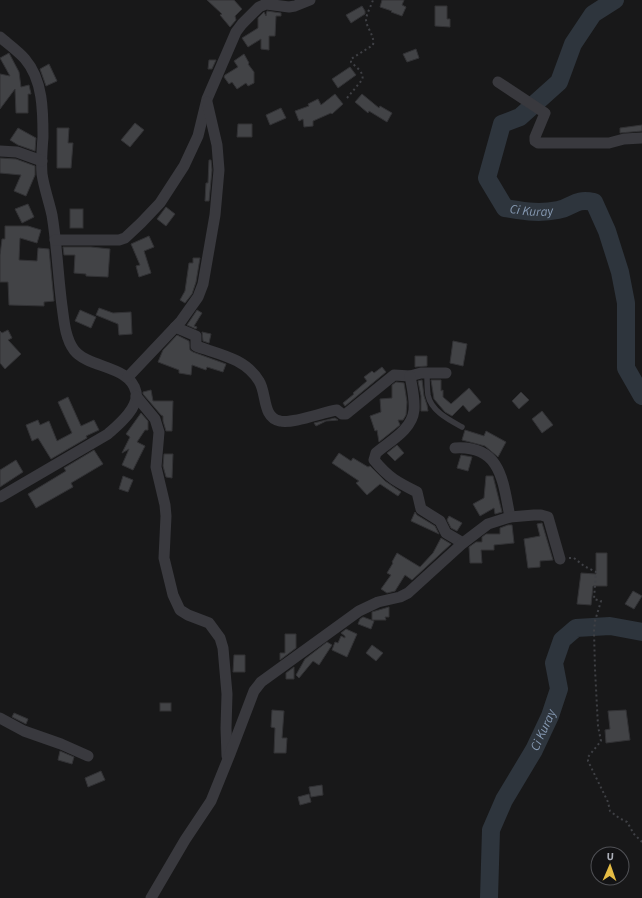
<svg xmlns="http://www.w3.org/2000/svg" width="642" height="898" font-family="'Source Sans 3',sans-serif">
<rect width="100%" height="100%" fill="#181819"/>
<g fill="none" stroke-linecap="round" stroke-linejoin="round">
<g stroke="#2e353d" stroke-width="18">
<path id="s1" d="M 615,0 L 593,14 L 573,44 L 559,82 L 520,117 L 502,124 L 487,178 L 505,208 C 524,211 538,214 558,210 C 574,207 574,198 594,202 L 607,231 L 620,272 L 626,303 L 626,368 L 642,396"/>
<path id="s2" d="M 489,898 L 491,830 L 504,800 L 534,750 L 550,716 L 559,689 L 554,663 L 562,640 L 576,628 L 610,626 L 642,632"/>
</g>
</g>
<g fill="#424346" stroke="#323235">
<path d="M 207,0 L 234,0 L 242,9 L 235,16 L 236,20 L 230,27 L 220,15 L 222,14 Z"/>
<path d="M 382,0 L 404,0 L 402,5 L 406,7 L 402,16 L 391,12 L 392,11 L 380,7 Z"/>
<path d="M 362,6 L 365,11 L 365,14 L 351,23 L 346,15 Z"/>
<path d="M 435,6 L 447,6 L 447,19 L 450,19 L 450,27 L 435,26 Z"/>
<path d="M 267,11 L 281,13 L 281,16 L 276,16 L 275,36 L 269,36 L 269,50 L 261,49 L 261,39 L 248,47 L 242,38 L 258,28 L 258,18 L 264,12 L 266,16 Z"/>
<path d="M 416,49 L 419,58 L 407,62 L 403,54 Z"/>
<path d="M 9,53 L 19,72 L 21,87 L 29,85 L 31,94 L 28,94 L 28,113 L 16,113 L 15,89 L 0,109 L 0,74 L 10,76 L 0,58 Z"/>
<path d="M 244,54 L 249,63 L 248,64 L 254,72 L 254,83 L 248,86 L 246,83 L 237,89 L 232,82 L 229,84 L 224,77 L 225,75 L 238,67 L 234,61 Z"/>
<path d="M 209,60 L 216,60 L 212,69 L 208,69 Z"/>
<path d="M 49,64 L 57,81 L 46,86 L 40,69 Z"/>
<path d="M 350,67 L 356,75 L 338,88 L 332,79 Z"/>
<path d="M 335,94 L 343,104 L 332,114 L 331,113 L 313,121 L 313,126 L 304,127 L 303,119 L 299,121 L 295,111 L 309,106 L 308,104 L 318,99 L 321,105 Z"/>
<path d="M 362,94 L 379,108 L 380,106 L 392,113 L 387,122 L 369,111 L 368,113 L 355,102 Z"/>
<path d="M 281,108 L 286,118 L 270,125 L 266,115 Z"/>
<path d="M 135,123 L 144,130 L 130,147 L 121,140 Z"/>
<path d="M 238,124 L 252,124 L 252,137 L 237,137 Z"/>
<path d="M 642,125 L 642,131 L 620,133 L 620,128 Z"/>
<path d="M 18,128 L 36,138 L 35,151 L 18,145 L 10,140 Z"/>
<path d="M 57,128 L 69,128 L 68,143 L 73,143 L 71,168 L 57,168 Z"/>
<path d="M 0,158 L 16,159 L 35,166 L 35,175 L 26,196 L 14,191 L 21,175 L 0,173 Z"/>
<path d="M 209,160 L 211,160 L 212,170 L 209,201 L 205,201 L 206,183 L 208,183 Z"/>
<path d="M 28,204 L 34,217 L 22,223 L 15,209 Z"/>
<path d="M 166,207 L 175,214 L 166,226 L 157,219 Z"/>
<rect x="70" y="209" width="13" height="19"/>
<path d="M 5,226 L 28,226 L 41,230 L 37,243 L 20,238 L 19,260 L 37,261 L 38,248 L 49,249 L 54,301 L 44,302 L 44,306 L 9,305 L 8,282 L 0,282 L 0,255 L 2,239 L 5,239 Z"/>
<path d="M 149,236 L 154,247 L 144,251 L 151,273 L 139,277 L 136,266 L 140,265 L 131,244 Z"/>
<path d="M 63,247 L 91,247 L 110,249 L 108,277 L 86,276 L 86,274 L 74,273 L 75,255 L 64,255 Z"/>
<path d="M 193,258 L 200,258 L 196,282 L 192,294 L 185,303 L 180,300 L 185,291 L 189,263 L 193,263 Z"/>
<path d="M 99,308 L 113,313 L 131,312 L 132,334 L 119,335 L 118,324 L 96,315 Z"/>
<path d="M 80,310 L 96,317 L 91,328 L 75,321 Z"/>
<path d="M 197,310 L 202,313 L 194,326 L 197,327 L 196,329 L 187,325 Z"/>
<path d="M 8,330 L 12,338 L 8,340 L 21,354 L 5,369 L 0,363 L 0,331 L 2,333 Z"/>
<path d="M 202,332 L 211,334 L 209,343 L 203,341 Z"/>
<path d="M 177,335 L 189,341 L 190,350 L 193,352 L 226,364 L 223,372 L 207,367 L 206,370 L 192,365 L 191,375 L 179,373 L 179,370 L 158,362 L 163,350 Z"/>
<path d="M 453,341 L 467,344 L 463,366 L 450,363 Z"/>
<path d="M 415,356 L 427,356 L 427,366 L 415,367 Z"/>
<path d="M 382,367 L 386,372 L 345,406 L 343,403 L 354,394 L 353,393 L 367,381 L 364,377 L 372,371 L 374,373 Z"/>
<path d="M 422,380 L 424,396 L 427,405 L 428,411 L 421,411 L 421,396 L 418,381 Z"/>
<path d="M 431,380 L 441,380 L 441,391 L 443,390 L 443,397 L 451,404 L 469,388 L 481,402 L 469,412 L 463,405 L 452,416 L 445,412 L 434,399 Z"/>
<path d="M 396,382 L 404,383 L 407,402 L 406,415 L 403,420 L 398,420 L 400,425 L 379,442 L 377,430 L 375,431 L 370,416 L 381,412 L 380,399 L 392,398 L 392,385 Z"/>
<path d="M 151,390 L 153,401 L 173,401 L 172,431 L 166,431 L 163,421 L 163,416 L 161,415 L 143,394 L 143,392 Z"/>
<path d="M 521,392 L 529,400 L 519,409 L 512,401 Z"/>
<path d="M 68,397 L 81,426 L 94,420 L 99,430 L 86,436 L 87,438 L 51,459 L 38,438 L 32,441 L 26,425 L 38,420 L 40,425 L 49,421 L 57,441 L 72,433 L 58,402 Z"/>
<path d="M 542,411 L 553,425 L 542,433 L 532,419 Z"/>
<path d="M 141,413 L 148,421 L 148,430 L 145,430 L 137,442 L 145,446 L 133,470 L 122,465 L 129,449 L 122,453 L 130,437 L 126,434 Z"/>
<path d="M 335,418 L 338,420 L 326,421 L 316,426 L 314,423 Z"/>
<path d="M 465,430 L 484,436 L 486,431 L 506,442 L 498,457 L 485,446 L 462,440 Z"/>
<path d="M 397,445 L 404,453 L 395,461 L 387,453 Z"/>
<path d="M 94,450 L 103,464 L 71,483 L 73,487 L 36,508 L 28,494 L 66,471 L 64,468 Z"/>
<path d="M 339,453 L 351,461 L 353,458 L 368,467 L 370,466 L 385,481 L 401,492 L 398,496 L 380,484 L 367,495 L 356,483 L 359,481 L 332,463 Z"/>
<path d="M 164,454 L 173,454 L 172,478 L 166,477 L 163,466 Z"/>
<path d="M 461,455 L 472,457 L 468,471 L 457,468 Z"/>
<path d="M 16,460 L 23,472 L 0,487 L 0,470 Z"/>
<path d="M 123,476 L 133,480 L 128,492 L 119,489 Z"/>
<path d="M 486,476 L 493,476 L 502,512 L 495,514 L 494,508 L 480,516 L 473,504 L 484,498 Z"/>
<path d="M 415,512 L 417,515 L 435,526 L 439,534 L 411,521 Z"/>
<path d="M 449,516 L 462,523 L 457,531 L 451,528 L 447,520 Z"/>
<path d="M 542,523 L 553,560 L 540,561 L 540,567 L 528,568 L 524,539 L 540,536 L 537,524 Z"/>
<path d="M 508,525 L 512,525 L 514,543 L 494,545 L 494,550 L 481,550 L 482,563 L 470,563 L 469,547 L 476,542 L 482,542 L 482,537 L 486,534 L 500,534 L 500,528 Z"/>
<path d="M 441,538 L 451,544 L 412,580 L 405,575 L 395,591 L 387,593 L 381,589 L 391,575 L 387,573 L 393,563 L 392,562 L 397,553 L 420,567 L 433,553 Z"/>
<path d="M 596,553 L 607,553 L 607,586 L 593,586 L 591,605 L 577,604 L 581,573 L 596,574 Z"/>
<path d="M 633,591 L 642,596 L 634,609 L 625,604 Z"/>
<path d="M 389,607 L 389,617 L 385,617 L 386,620 L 372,620 L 372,612 Z"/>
<path d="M 363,617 L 374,621 L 371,629 L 358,624 L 360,619 Z"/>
<path d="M 346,629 L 357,634 L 347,657 L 332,650 L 335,642 L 338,643 L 341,636 L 345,638 L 345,636 L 341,633 Z"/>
<path d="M 285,634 L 296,634 L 296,648 L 280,660 L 280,653 L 285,653 Z"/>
<path d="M 327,642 L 332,645 L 319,665 L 313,661 L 299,678 L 296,675 L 305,659 Z"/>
<path d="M 372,645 L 383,653 L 376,661 L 366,653 Z"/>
<path d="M 234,655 L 245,655 L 245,672 L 233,672 Z"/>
<path d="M 294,667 L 294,679 L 286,679 L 286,673 Z"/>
<rect x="160" y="703" width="11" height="8"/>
<path d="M 272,710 L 284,711 L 282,738 L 287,738 L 286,753 L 274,753 L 275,728 L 271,727 Z"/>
<path d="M 626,710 L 630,740 L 606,743 L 605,730 L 610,729 L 608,711 Z"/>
<path d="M 14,713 L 28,719 L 26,724 L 12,717 Z"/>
<path d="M 60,751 L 74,757 L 72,764 L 58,760 Z"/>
<path d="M 101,771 L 105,780 L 88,787 L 85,778 Z"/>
<path d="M 322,785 L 323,795 L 311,797 L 309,787 Z"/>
<path d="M 309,794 L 311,802 L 300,805 L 298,797 Z"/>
</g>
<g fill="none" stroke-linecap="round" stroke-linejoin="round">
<g stroke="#3f4045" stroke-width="2" stroke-dasharray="2 3" stroke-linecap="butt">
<path d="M 347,98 L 362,80 C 365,73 356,67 351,62 L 351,59 L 373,45 C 375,35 366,28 366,19 C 367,13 371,6 373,0"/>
<path d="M 569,558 L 574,558 L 584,566 L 596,572 L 594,599 L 601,601 L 595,621 L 594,631 L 595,669 L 598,726 L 601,741 L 588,757 L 588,761 L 608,802 L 610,811 L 619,818 L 627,822 L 634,834 L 642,842"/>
</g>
<path stroke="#39393e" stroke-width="5.5" d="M 427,373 C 427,380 427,388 428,395 C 431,411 449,420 462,427"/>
<g stroke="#39393e" stroke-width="11">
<path d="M 0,37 C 8,44 18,51 25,59 C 43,80 43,111 43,137 C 42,149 41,162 42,174 C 44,188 49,201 52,215 C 57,245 58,276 62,306 C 64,320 65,338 74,350 C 89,369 130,365 136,392 C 139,408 118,425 108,434 L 0,497"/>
<path d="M 498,82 L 545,113 L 535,137 L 535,141 L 538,143 L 609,143 L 624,139 L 642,138"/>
<path d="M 0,151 L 17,152 L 42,161"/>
<path d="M 55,240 L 119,240 L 125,238 L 141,223 L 160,203 L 184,166 L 198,136 L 207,99 L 236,32 L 242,24 L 259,7 L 266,4 L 289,7 L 295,6 L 310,0"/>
<path d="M 175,327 L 196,336 L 196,346 C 218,354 245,358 259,381 C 267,393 262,418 280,421 C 293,424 323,412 337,410 L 342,414 L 346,414 L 394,375 L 410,376 L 421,373 L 446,373"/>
<path d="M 410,376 C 412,387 415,398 414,410 C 412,430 390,441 376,453 L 374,460 C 389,478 397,482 417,492 L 421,509 L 440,521 L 446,533 L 463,543"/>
<path d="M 128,377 L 181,321 L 198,297 L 203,284 L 215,215 L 219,170 L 217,145 L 207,102"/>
<path d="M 136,396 L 155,419 L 159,432 L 156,467 L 165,505 L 166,516 L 164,558 L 173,595 L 180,610 L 188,615 L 209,623 L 220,638 L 223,648 L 227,694 L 226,728 L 227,756"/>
<path d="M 455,448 C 502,445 503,483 510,517"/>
<path d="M 0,718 L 24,731 L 61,744 L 88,756"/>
<path d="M 151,898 L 185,840 L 211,801 L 230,754 L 254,691 L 261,682 L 359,611 L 378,602 L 400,597 L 408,593 L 463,543 L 488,524 L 510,517 L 534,515 L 541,515 L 548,517 L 560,559"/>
</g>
</g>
<g text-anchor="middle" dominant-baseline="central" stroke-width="3" stroke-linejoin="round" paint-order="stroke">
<g font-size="13" font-style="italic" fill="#8598b1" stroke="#131315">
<text stroke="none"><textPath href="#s1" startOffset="292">Ci Kuray</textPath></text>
<text stroke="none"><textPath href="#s2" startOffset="181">Ci Kuray</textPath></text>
</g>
</g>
<g transform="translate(610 866) rotate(2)"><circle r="19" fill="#131315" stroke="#505156"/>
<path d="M0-3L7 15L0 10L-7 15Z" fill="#e5bc44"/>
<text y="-6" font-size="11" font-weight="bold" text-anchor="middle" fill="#abaeb8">U</text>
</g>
</svg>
